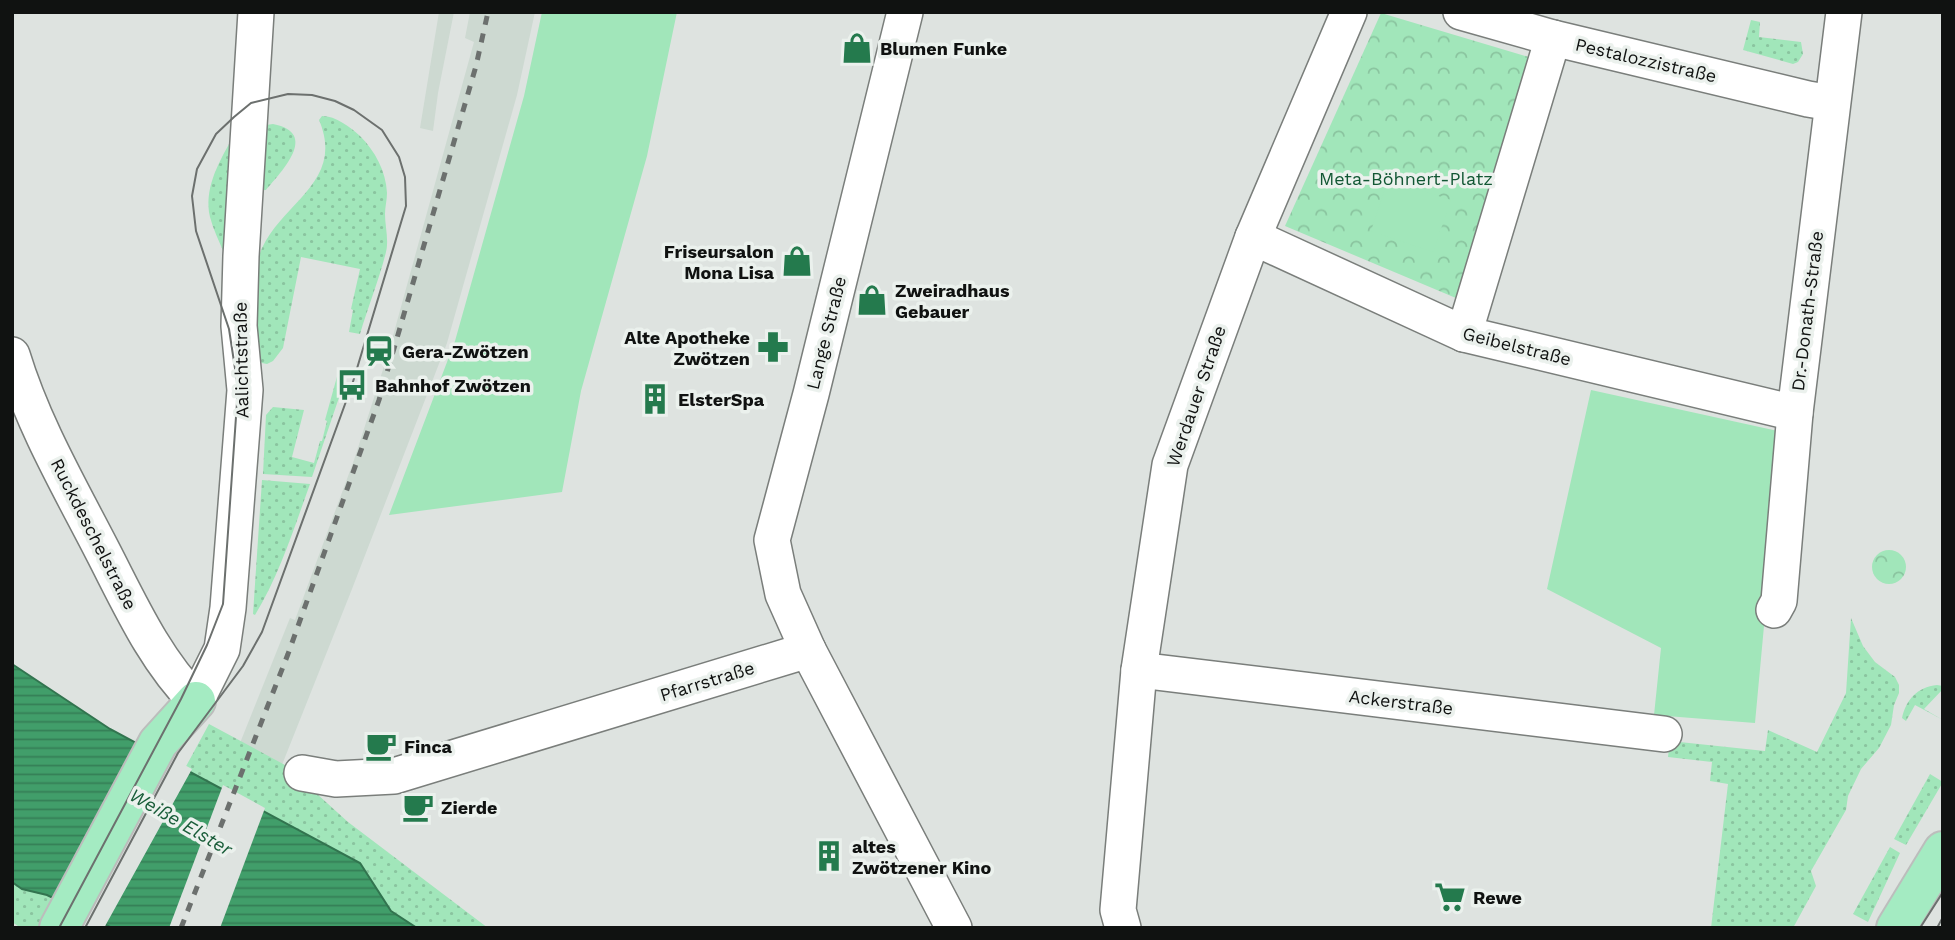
<svg xmlns="http://www.w3.org/2000/svg" width="1955" height="940" font-family="'Work Sans',sans-serif">
<defs>
<pattern id="grass-dots" width="8" height="8" patternUnits="userSpaceOnUse" patternTransform="scale(1.75)"><rect width="8" height="8" fill="#a1e6ba"/><path d="M2 2h.1M6 6h.1" fill="none" stroke="#8ac49f" stroke-width="1.8" stroke-linecap="round"/></pattern>
<pattern id="park-crowns" width="20" height="18" patternUnits="userSpaceOnUse" patternTransform="scale(1.75)"><rect width="20" height="18" fill="#a1e6ba"/><path d="M2 6a3 3 0 1 1 6 0M12 15a3 3 0 1 1 6 0" fill="none" stroke="#8ac49f"/></pattern>
<pattern id="water-rules" width="6" height="5" patternUnits="userSpaceOnUse" patternTransform="scale(1.75)"><rect width="6" height="5" fill="#419e6a"/><path d="M0 2.5h6" fill="none" stroke="#357f56"/></pattern>
</defs>
<rect width="100%" height="100%" fill="#dee3e0"/>
<g fill="#cdd9d1">
<path d="M 439,12 L 454,12 L 438,93 L 433,131 L 420,128 Z"/>
<path d="M 470,12 L 535,12 L 517,95 L 447,343 L 352,589 L 268,800 L 224,783 L 290,618 L 295,620 L 354,460 L 388,354 L 474,42 L 465,38 Z"/>
</g>
<g fill="url(#grass-dots)">
<path d="M 1751,20 L 1760,22 L 1759,37 L 1801,42 L 1803,54 L 1798,62 L 1793,64 L 1743,50 Z"/>
<path d="M 322,116 C 336,116 350,127 360,136 C 375,151 386,171 387,193 C 387,200 385,207 385,214 C 385,226 389,240 386,252 C 379,280 368,307 360,334 L 349,332 L 353,310 L 351,309 L 360,269 L 301,257 L 283,348 L 273,361 L 267,364 L 262,363 L 258,359 C 255,328 249,277 262,248 C 284,201 345,181 319,120 Z"/>
<path d="M 273,124 C 320,133 281,172 266,190 L 261,190 L 266,125 Z"/>
<path d="M 229,144 L 234,144 L 224,253 C 219,241 213,229 210,217 C 204,190 217,166 229,144 Z"/>
<path d="M 338,373 L 347,374 L 312,477 L 263,474 L 266,415 L 273,407 L 304,410 L 292,457 L 314,463 L 320,441 L 322,441 L 327,421 L 325,420 Z"/>
<path d="M 262,480 L 310,484 C 294,528 280,574 255,615 L 253,614 Z"/>
<path d="M 1851,618 L 1863,646 L 1875,662 L 1895,677 L 1899,685 L 1899,693 L 1894,705 L 1891,725 L 1879,748 L 1861,769 L 1848,796 L 1846,810 L 1811,871 L 1816,886 L 1793,928 L 1711,928 L 1728,784 L 1710,781 L 1712,762 L 1668,757 L 1670,741 L 1765,751 L 1768,730 L 1817,752 L 1846,693 Z"/>
<path d="M 1937,685 L 1943,686 L 1943,689 L 1924,709 L 1943,720 L 1915,705 L 1906,721 L 1902,718 C 1906,700 1917,687 1937,685 Z"/>
<path d="M 209,724 L 285,765 L 348,822 L 488,928 L 417,928 L 391,911 L 360,863 L 184,770 Z"/>
<path d="M 1930,774 L 1943,782 L 1906,845 L 1894,839 Z"/>
<path d="M 1890,847 L 1900,853 L 1868,922 L 1853,914 Z"/>
<path d="M 12,882 L 22,889 L 47,895 L 52,900 L 42,925 L 38,928 L 21,928 L 12,922 Z"/>
</g>
<g fill="url(#park-crowns)">
<path d="M 1381,13 L 1539,60 L 1463,301 L 1285,226 Z"/>
<circle cx="1889" cy="567" r="17"/>
</g>
<g fill="#a1e6ba">
<path d="M 542,12 L 677,12 L 647,156 L 581,391 L 562,492 L 389,515 L 455,341 L 524,96 Z"/>
<path d="M 1388,180 L 1451,200 L 1433,252 L 1371,231 Z"/>
<path d="M 1591,390 L 1782,432 L 1755,723 L 1654,715 L 1661,648 L 1547,589 Z"/>
</g>
<path fill="url(#water-rules)" stroke="#32744f" stroke-width="2" d="M 12,664 L 110,729 L 360,863 L 391,911 L 417,928 L 112,928 L 47,895 L 22,889 L 12,882 Z"/>
<g fill="#dee3e0">
<path d="M 136,739 L 192,769 L 104,928 L 54,902 L 133,749 Z"/>
<path d="M 223,785 L 265,808 L 220,928 L 169,928 Z"/>
</g>
<g fill="none" stroke-linecap="round" stroke-linejoin="round">
<defs>
<g id="minor">
<path d="M 1461,12 L 1553,38 L 1808,99 L 1832,103"/>
<path d="M 1253,237 L 1464,334 L 1795,413"/>
<path d="M 1464,334 L 1553,38"/>
<path d="M 12,355 C 33,424 69,486 102,550 C 129,602 154,659 196,701 L 222,649 L 228,608 L 245,390 L 239,326 L 241,256 L 256,12"/>
<path d="M 1774,610 L 1779,601 L 1795,413 L 1844,12"/>
<path d="M 808,650 L 783,594 L 772,540 L 811,394 L 905,12"/>
<path d="M 1139,670 L 1664,734"/>
<path d="M 302,773 L 336,779 L 394,776 L 808,650 L 954,928"/>
<path d="M 1123,928 L 1118,910 L 1139,670 L 1170,465 L 1253,237 L 1349,12"/>
</g>
<g id="major">
<path d="M 59,928 L 158,743 L 196,701"/>
<path d="M 1896,928 L 1943,851"/>
</g>
</defs>
<use href="#minor" stroke="#7a7e7b" stroke-width="38"/>
<use href="#major" stroke="#bcbdbc" stroke-width="42"/>
<use href="#minor" stroke="#fff" stroke-width="35"/>
<use href="#major" stroke="#a4ebc2" stroke-width="38"/>
<g stroke="#6c706e" stroke-width="2">
<path d="M 59,928 L 181,699 L 207,645 L 223,604 L 238,388 L 229,329 L 196,231 L 192,196 L 197,169 L 216,134 L 234,117 L 251,103 L 288,94 L 312,95 L 335,101 L 354,110 L 382,130 L 399,157 L 405,177 L 406,206 L 352,385 L 262,632 L 243,666 L 178,753 L 85,928"/>
<path d="M 1920,928 L 1943,892"/>
<path d="M 1937,928 L 1943,917"/>
</g>
<path stroke="#6c706e" stroke-width="5" stroke-dasharray="9 9" stroke-linecap="butt" d="M 181,928 L 288,654 L 379,400 L 476,66 L 488,12"/>
</g>
<defs>
<symbol id="shop-bare" viewBox="-9 -9 18 18"><path d="M-5-2.5h2.3a2.7 3.5 0 0 1 5.4 0H5L5.5 6h-11ZM-1.5-2.5h3a1.5 2.3 0 0 0-3 0Z" fill="#247a4d" stroke="#ebf1ed" stroke-width="2.5" paint-order="stroke"/></symbol>
<symbol id="pharmacy-bare" viewBox="-9 -9 18 18"><path d="M-2-6h4v4h4v4h-4v4h-4v-4h-4v-4h4Z" fill="#247a4d" stroke="#ebf1ed" stroke-width="2.5" paint-order="stroke"/></symbol>
<symbol id="station-bare" viewBox="-9 -9 18 18"><path d="M-3-6H3Q5-6 5-4V2Q5 4 3 4L4.5 6H3L1.5 4h-3L-3 6H-4.5L-3 4Q-5 4-5 2V-4Q-5-6-3-6ZM-3.5-4v3h7v-3ZM-3.5 1v1.5H-2V1ZM2 1v1.5H3.5V1Z" fill="#247a4d" stroke="#ebf1ed" stroke-width="2.5" paint-order="stroke"/></symbol>
<symbol id="bus-bare" viewBox="-9 -9 18 18"><path d="M-5-6H5V4H4V6H2V4H-2V6H-4V4H-5ZM-3.5-4V0h7V-4ZM-3.5 1.2v1.5H-2V1.2ZM2 1.2v1.5H3.5V1.2Z" fill="#247a4d" stroke="#ebf1ed" stroke-width="2.5" paint-order="stroke"/></symbol>
<symbol id="building-bare" viewBox="-9 -9 18 18"><path d="M-4-6H4V6H1V3H-1V6H-4ZM-2.5-4.3h1.7v1.8h-1.7ZM.8-4.3h1.7v1.8H.8ZM-2.5-1h1.7V.8h-1.7ZM.8-1h1.7V.8H.8Z" fill="#247a4d" stroke="#ebf1ed" stroke-width="2.5" paint-order="stroke"/></symbol>
<symbol id="cafe-bare" viewBox="-9 -9 18 18"><path d="M-5.5-4.5H6V0H3Q3 3.5 0 3.5H-2.5Q-5.5 3.5-5.5 0ZM3-3.2v2h1.7v-2ZM-6 4.5H4V6H-6Z" fill="#247a4d" stroke="#ebf1ed" stroke-width="2.5" paint-order="stroke"/></symbol>
<symbol id="supermarket-bare" viewBox="-9 -9 18 18"><path d="M-6-5.5h2.5l.6 2H6L4.5 2H-2.5L-4.4-4H-6ZM-1.5 3.2a1.3 1.3 0 1 0 .1 0ZM3 3.2a1.3 1.3 0 1 0 .1 0Z" fill="#247a4d" stroke="#ebf1ed" stroke-width="2.5" paint-order="stroke"/></symbol>
</defs>
<g fill-rule="evenodd">
<use href="#shop-bare" x="835" y="26" width="44" height="44"/>
<use href="#shop-bare" x="775" y="239" width="44" height="44"/>
<use href="#shop-bare" x="850" y="278" width="44" height="44"/>
<use href="#pharmacy-bare" x="751" y="325" width="44" height="44"/>
<use href="#station-bare" x="357" y="329" width="44" height="44"/>
<use href="#bus-bare" x="330" y="363" width="44" height="44"/>
<use href="#building-bare" x="633" y="377" width="44" height="44"/>
<use href="#cafe-bare" x="359" y="724" width="44" height="44"/>
<use href="#cafe-bare" x="396" y="785" width="44" height="44"/>
<use href="#building-bare" x="807" y="834" width="44" height="44"/>
<use href="#supermarket-bare" x="1428" y="875" width="44" height="44"/>
</g>
<g text-anchor="middle" dominant-baseline="central" stroke-width="7" stroke-linejoin="round" paint-order="stroke">
<g font-size="18" font-weight="bold" fill="#101211" stroke="#ebf1ed" text-anchor="start">
<text x="880" y="48">Blumen Funke</text>
<text x="774" y="251" text-anchor="end">Friseursalon<tspan x="774" dy="21">Mona Lisa</tspan></text>
<text x="895" y="290">Zweiradhaus<tspan x="895" dy="21">Gebauer</tspan></text>
<text x="750" y="337" text-anchor="end">Alte Apotheke<tspan x="750" dy="21">Zwötzen</tspan></text>
<text x="402" y="351">Gera-Zwötzen</text>
<text x="375" y="385">Bahnhof Zwötzen</text>
<text x="678" y="399">ElsterSpa</text>
<text x="404" y="746">Finca</text>
<text x="441" y="807">Zierde</text>
<text x="852" y="846">altes<tspan x="852" dy="21">Zwötzener Kino</tspan></text>
<text x="1473" y="897">Rewe</text>
</g>
<g font-size="18" fill="#101211" stroke="#ebf1ed">
<text transform="translate(1646 60) rotate(13)">Pestalozzistraße</text>
<text transform="translate(1807 311) rotate(-83)">Dr.-Donath-Straße</text>
<text transform="translate(826 333) rotate(-76)">Lange Straße</text>
<text transform="translate(1517 346) rotate(14)">Geibelstraße</text>
<text transform="translate(241 360) rotate(-91)">Aalichtstraße</text>
<text transform="translate(1196 396) rotate(-71)">Werdauer Straße</text>
<text transform="translate(94 534) rotate(63)">Ruckdeschelstraße</text>
<text transform="translate(707 681) rotate(-17)">Pfarrstraße</text>
<text transform="translate(1401 702) rotate(7)">Ackerstraße</text>
</g>
<g font-size="18" fill="#125734" stroke="#ebf1ed">
<text x="1406" y="178">Meta-Böhnert-Platz</text>
</g>
<g font-size="19" font-style="italic" fill="#195d39" stroke="#ebf1ed">
<text transform="translate(181 822) rotate(30)">Weiße Elster</text>
</g>
</g>
<rect width="1955" height="940" fill="none" stroke="#101211" stroke-width="28"/>
</svg>
